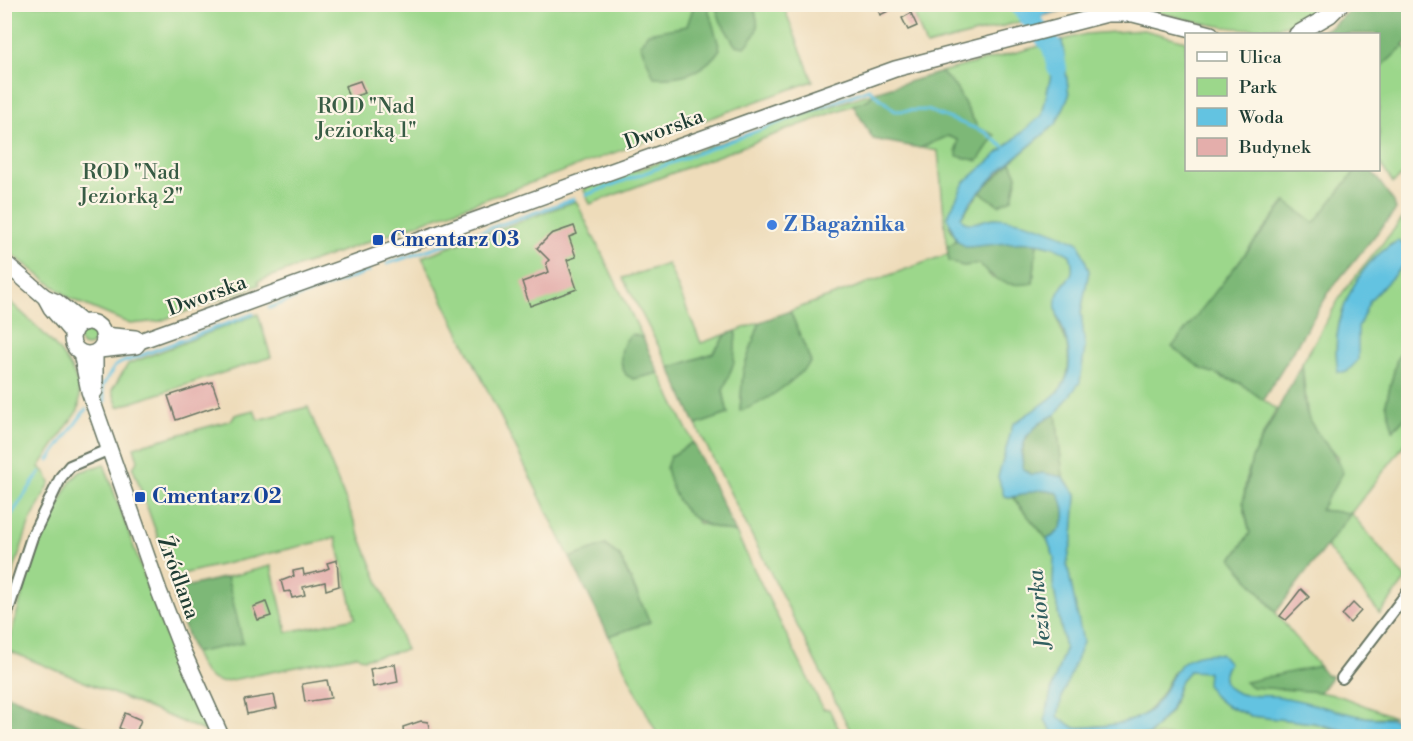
<svg xmlns="http://www.w3.org/2000/svg" width="1413" height="741" font-family="'Libre Bodoni',serif">
<rect width="100%" height="100%" fill="#fcf5e5"/>
<filter id="ink" filterUnits="userSpaceOnUse"><feTurbulence type="fractalNoise" baseFrequency=".0167" numOctaves="2"/><feDisplacementMap in="SourceGraphic" scale="12" xChannelSelector="R" yChannelSelector="G"/><feConvolveMatrix kernelMatrix="1 2 1 2 8 2 1 2 1" color-interpolation-filters="sRGB"/></filter>
<filter id="wash" filterUnits="userSpaceOnUse"><feTurbulence type="fractalNoise" baseFrequency=".008" numOctaves="4" result="noise"/><feDisplacementMap in="SourceGraphic" scale="24" xChannelSelector="R" yChannelSelector="G"/><feGaussianBlur stdDeviation="1.35" result="paint"/><feColorMatrix in="noise" values="0 0 0 0 0 0 0 0 0 0 0 0 0 0 0 0 0 1.4 0 .05"/><feComposite in="paint" operator="in"/></filter>
<g filter="url(#wash)">
<rect width="100%" height="100%" fill="#eedcba"/>
<g fill="#9cd78b" stroke="#5e8a60" stroke-width="1.5" fill-rule="evenodd">
<path d="M 4,5 L 783,5 L 813,81 L 292,269 L 258,281 L 259,285 L 160,321 L 130,324 L 71,299 L 5,249 Z"/>
<path d="M 911,5 L 1012,5 L 1027,20 L 926,46 Z"/>
<path d="M 1127,5 L 1327,4 L 1327,5 C 1312,14 1295,25 1277,27 C 1228,35 1175,15 1127,5 Z"/>
<path d="M 1144,30 L 1186,41 L 1186,170 L 1356,170 L 1314,224 L 1285,202 L 1173,347 L 1223,378 L 1240,383 L 1276,409 C 1262,438 1244,467 1244,501 C 1243,511 1248,523 1250,533 L 1232,559 L 1319,666 L 1292,673 L 1318,692 L 1340,696 L 1394,717 C 1383,717 1371,718 1361,717 C 1332,712 1304,700 1274,697 C 1260,695 1245,698 1232,691 C 1221,684 1222,672 1229,663 L 1174,671 C 1166,685 1158,704 1144,714 C 1126,726 1096,726 1075,728 L 1058,717 L 1074,600 L 1067,563 L 1073,536 L 1076,495 L 1063,477 L 1056,414 L 1080,381 L 1085,347 L 1081,312 L 1089,271 L 1079,243 L 994,218 L 970,224 L 963,222 L 961,217 L 980,192 L 999,205 L 1017,176 L 1011,162 L 1056,124 L 1069,96 L 1062,40 L 1086,34 Z"/>
<path d="M 1044,45 L 1051,75 L 1042,115 L 964,183 L 949,226 L 957,240 L 947,247 L 938,151 L 920,148 L 948,136 L 958,140 L 956,150 L 978,128 L 956,88 L 941,72 Z"/>
<path d="M 1405,46 L 1408,50 L 1408,171 L 1393,183 L 1379,162 L 1378,69 Z"/>
<path d="M 875,92 L 869,99 L 590,204 L 584,190 L 587,186 Z"/>
<path d="M 576,201 L 643,338 L 632,334 L 633,379 L 659,373 L 693,442 L 670,457 L 698,523 L 736,533 L 823,709 L 829,709 L 842,736 L 658,736 L 609,636 L 650,622 L 620,556 L 605,545 L 570,558 L 422,257 Z"/>
<path d="M 1408,212 L 1408,342 L 1397,359 L 1386,403 L 1394,429 L 1408,414 L 1408,440 L 1351,513 L 1406,579 L 1380,614 L 1326,546 L 1351,513 L 1319,510 L 1338,457 L 1320,438 L 1308,418 L 1302,364 L 1343,292 ZM 1391,244 L 1408,261 L 1370,300 L 1338,371 C 1329,315 1353,282 1391,244 Z"/>
<path d="M 1037,243 L 1059,248 L 1070,255 C 1077,279 1071,271 1062,287 C 1059,294 1058,307 1058,315 C 1057,324 1065,336 1067,345 C 1076,394 1047,400 1013,424 L 1004,496 L 1013,498 L 1047,539 L 1054,557 L 1053,584 L 1065,649 L 1052,687 L 1046,720 L 1055,736 L 853,736 L 696,425 L 728,414 L 723,391 L 734,362 L 736,331 L 760,322 L 743,371 L 740,410 C 765,403 793,381 811,362 L 790,311 L 948,254 L 949,261 L 963,266 L 980,264 L 992,278 L 1033,283 Z"/>
<path d="M 668,264 L 701,343 L 727,334 L 713,353 L 670,368 L 623,278 Z"/>
<path d="M 5,297 C 32,323 90,367 78,410 L 39,467 L 46,473 L 50,483 L 29,524 L 5,597 Z"/>
<path d="M 258,314 L 271,357 L 118,407 L 112,390 L 128,364 Z"/>
<circle cx="87" cy="338" r="8"/>
<path d="M 308,407 L 406,650 L 363,659 L 357,655 L 221,682 C 204,678 201,668 194,653 L 242,642 L 227,577 L 271,566 L 287,632 L 355,618 L 336,538 L 173,576 L 167,545 L 160,543 L 133,468 L 138,460 L 134,447 L 232,420 L 235,415 L 254,410 L 258,420 Z"/>
<path d="M 104,464 L 163,629 L 209,730 L 207,732 L 7,650 L 31,562 L 70,482 L 80,472 Z"/>
<path d="M 1197,670 L 1208,671 L 1212,694 L 1225,705 L 1251,716 L 1314,723 L 1341,732 L 1342,736 L 1130,736 L 1149,735 L 1171,711 L 1181,680 L 1189,671 Z"/>
</g>
<g fill="#7db877" stroke="#4e7a56" stroke-width="1.5">
<path d="M 694,5 L 707,5 L 720,49 C 705,72 680,79 654,77 L 640,44 L 648,33 L 687,26 Z"/>
<path d="M 715,5 L 753,5 C 760,25 760,31 745,47 L 735,45 L 721,22 Z"/>
<path d="M 1355,5 L 1408,5 L 1408,42 L 1379,69 L 1378,34 L 1317,34 L 1332,26 Z"/>
<path d="M 941,72 L 956,88 L 978,128 L 995,135 L 978,161 L 957,156 L 958,140 L 948,136 L 920,148 L 873,139 L 853,105 L 869,99 L 875,92 Z"/>
<path d="M 1011,162 L 1017,176 L 1012,199 L 999,205 L 980,192 Z"/>
<path d="M 1356,170 L 1371,170 L 1394,202 L 1396,210 L 1331,289 L 1263,400 L 1240,383 L 1202,369 L 1172,347 L 1286,202 L 1314,223 Z"/>
<path d="M 957,240 L 966,247 L 1006,242 L 1037,243 L 1033,283 C 1008,288 996,282 980,264 L 963,266 L 949,261 L 947,247 Z"/>
<path d="M 790,311 L 811,362 C 793,382 765,403 740,411 L 743,371 L 760,322 Z"/>
<path d="M 736,331 L 734,362 L 723,391 L 728,414 L 696,425 L 670,368 L 713,353 L 727,334 Z"/>
<path d="M 632,334 L 643,338 L 659,373 L 633,379 L 626,375 C 618,361 619,344 632,334 Z"/>
<path d="M 1408,342 L 1408,414 L 1393,430 L 1386,403 L 1397,359 Z"/>
<path d="M 1302,364 C 1304,380 1302,406 1310,421 C 1320,440 1336,452 1343,473 L 1320,510 L 1351,513 L 1276,612 L 1232,559 L 1250,533 L 1243,502 L 1252,458 Z"/>
<path d="M 1056,414 L 1063,477 L 1043,473 L 1032,475 L 1023,468 C 1019,438 1031,427 1056,414 Z"/>
<path d="M 693,442 L 736,533 C 693,523 677,514 666,468 L 670,457 Z"/>
<path d="M 1035,489 L 1058,493 C 1068,511 1067,531 1047,539 L 1013,498 Z"/>
<path d="M 605,545 L 619,556 L 650,622 L 609,636 L 570,558 Z"/>
<path d="M 227,577 L 243,643 L 194,653 L 174,599 L 177,589 Z"/>
<path d="M 1319,666 L 1326,675 L 1332,676 L 1320,692 L 1252,687 L 1245,682 Z"/>
<path d="M 7,695 L 109,736 L 5,736 Z"/>
</g>
<g fill="#63c3e1" stroke="#41808a" stroke-width="1.5">
<path d="M 1012,5 L 1055,5 L 1061,11 L 1027,20 Z"/>
<path d="M 1062,40 L 1069,96 L 1056,124 L 999,171 L 971,201 L 961,217 L 964,222 C 975,226 984,218 996,218 C 1024,219 1054,231 1079,243 L 1089,271 L 1081,312 L 1085,347 L 1080,382 L 1056,414 L 1040,422 L 1026,437 L 1021,453 L 1023,468 L 1031,475 L 1043,473 L 1063,477 L 1076,495 L 1073,536 L 1067,564 L 1083,642 L 1062,696 L 1058,717 L 1075,728 C 1096,726 1124,726 1143,715 C 1177,695 1164,648 1221,654 L 1229,663 C 1222,672 1221,683 1232,690 C 1244,698 1259,695 1273,696 C 1302,699 1330,710 1359,716 C 1376,720 1391,716 1408,723 L 1408,736 L 1366,736 L 1314,723 L 1251,716 L 1225,705 L 1212,694 L 1207,684 L 1208,672 L 1189,671 L 1181,680 L 1170,711 L 1149,735 L 1055,736 L 1045,720 L 1052,687 L 1065,649 L 1053,584 L 1054,557 L 1047,539 C 1067,531 1068,511 1058,493 C 1029,484 1025,500 1004,496 L 998,477 L 1013,424 C 1051,397 1081,390 1065,335 C 1062,323 1054,314 1056,300 C 1060,278 1079,283 1070,255 C 1037,234 1002,245 966,247 L 957,240 L 947,217 L 964,183 L 1042,115 L 1051,75 L 1044,45 Z"/>
<path d="M 1399,240 L 1408,252 L 1408,261 L 1370,300 L 1358,328 L 1358,360 L 1347,372 L 1338,372 C 1330,322 1353,265 1399,240 Z"/>
</g>
<g fill="none" stroke-linecap="round" stroke-linejoin="round">
<g stroke="#63c3e1" stroke-width="3">
<path d="M 586,195 L 869,89 L 895,111 L 927,110 L 985,132 L 1004,147"/>
<path d="M 387,264 L 574,199"/>
<path d="M 269,308 L 369,271"/>
<path d="M 102,402 L 105,401 L 102,387 L 115,366 L 123,362 L 253,314"/>
<path d="M 49,460 L 86,409"/>
<path d="M 4,526 L 40,472"/>
</g>
<path stroke="#63c3e1" stroke-width="20" d="M 1019,4 L 1052,47 L 1057,68"/>
</g>
<g id="blocks">
<g fill="#e4aeab">
<path d="M 876,4 L 903,4 L 880,15 Z"/>
<path d="M 911,13 L 917,26 L 908,30 L 902,18 Z"/>
<path d="M 360,81 L 365,93 L 349,98 L 345,86 Z"/>
<path d="M 574,226 L 577,234 L 569,237 L 576,257 L 567,260 L 577,289 L 530,306 L 522,282 L 549,272 L 546,263 L 549,260 L 537,248 L 551,234 Z"/>
<path d="M 212,382 L 220,405 L 176,420 L 168,396 Z"/>
<path d="M 337,560 L 339,586 L 326,590 L 325,582 L 303,587 L 305,595 L 292,598 L 290,591 L 284,592 L 281,581 L 294,576 L 293,571 L 303,569 L 304,575 L 322,571 L 329,568 L 327,563 Z"/>
<path d="M 1301,589 L 1309,597 L 1286,620 L 1280,616 Z"/>
<path d="M 266,602 L 271,616 L 258,620 L 253,607 Z"/>
<path d="M 1353,603 L 1361,611 L 1350,623 L 1342,615 Z"/>
<path d="M 395,664 L 398,682 L 373,687 L 370,669 Z"/>
<path d="M 327,680 L 331,698 L 305,702 L 302,684 Z"/>
<path d="M 274,695 L 277,708 L 247,714 L 244,700 Z"/>
<path d="M 125,713 L 141,720 L 135,735 L 119,728 Z"/>
<path d="M 421,721 L 428,722 L 431,736 L 404,736 L 403,727 Z"/>
</g>
</g>
</g>
<g filter="url(#ink)">
<use href="#blocks" fill-opacity="0" stroke="#677563" stroke-width="1.5"/>
<g fill="none" stroke-linecap="round" stroke-linejoin="round">
<defs>
<g id="street">
<path d="M 4,622 L 32,537 L 61,477 L 70,466 L 110,449"/>
<path d="M 1342,678 L 1408,592"/>
</g>
<g id="secondary">
<path d="M 1297,34 L 1330,15 L 1341,4"/>
<path d="M 4,262 L 45,297 L 51,308 L 73,334"/>
<path d="M 45,297 L 57,302 L 83,323"/>
<circle cx="88" cy="338" r="16"/>
<path d="M 103,335 L 135,338 L 140,341"/>
<path d="M 99,350 L 136,346 L 140,341 L 895,69 L 1107,14 L 1133,14 L 1211,34"/>
<path d="M 81,353 L 89,391 L 159,591 L 180,645 L 221,736"/>
<path d="M 95,353 L 95,391"/>
</g>
</defs>
<use href="#street" stroke="#677563" stroke-width="14"/>
<use href="#secondary" stroke="#677563" stroke-width="18"/>
<use href="#street" stroke="#fff" stroke-width="10"/>
<use href="#secondary" stroke="#fff" stroke-width="15"/>
</g>
</g>
<circle fill="#3f7fe0" stroke="#fcf5e5" stroke-width="2" cx="772" cy="225" r="6"/>
<g fill="#1a4fb4" stroke="#fcf5e5" stroke-width="2">
<rect x="372" y="234" width="12" height="12" rx="3"/>
<rect x="134" y="491" width="12" height="12" rx="3"/>
</g>
<g text-anchor="middle" dominant-baseline="central" stroke-width="4.5" stroke-linejoin="round" paint-order="stroke">
<g font-size="21" fill="#385c45" stroke="#fcf5e5">
<text x="366" y="107">ROD "Nad<tspan x="366" dy="24">Jeziorką 1"</tspan></text>
<text x="131" y="173">ROD "Nad<tspan x="131" dy="24">Jeziorką 2"</tspan></text>
</g>
<g font-size="21" fill="#1f3d34" stroke="#fcf5e5">
<text transform="translate(664 130) rotate(-20)">Dworska</text>
<text transform="translate(207 296) rotate(-20)">Dworska</text>
<text transform="translate(178 578) rotate(70)">Źródlana</text>
</g>
<g font-size="21" font-weight="bold" fill="#366cbe" stroke="#fcf5e5" text-anchor="start">
<text x="784" y="225">Z Bagażnika</text>
</g>
<g font-size="21" font-weight="bold" fill="#164399" stroke="#fcf5e5" text-anchor="start">
<text x="390" y="240">Cmentarz 03</text>
<text x="152" y="497">Cmentarz 02</text>
</g>
<g font-size="22" font-style="italic" fill="#305e5f" stroke="#fcf5e5">
<text transform="translate(1040 609) rotate(-96)">Jeziorka</text>
</g>
</g>
<rect width="1413" height="741" fill="none" stroke="#fcf5e5" stroke-width="24"/>
<rect x="1185" y="33" width="195" height="138" fill="#fcf5e5" stroke="#a4ab9e" stroke-width="1.5"/>
<rect x="1197" y="52" width="30" height="9" fill="#ffffff" stroke="#a4ab9e" stroke-width="1.5"/>
<text x="1239" y="63" font-size="18" fill="#1f3d34">Ulica</text>
<rect x="1197" y="78" width="30" height="18" fill="#9cd78b" stroke="#a4ab9e" stroke-width="1.5"/>
<text x="1239" y="93" font-size="18" fill="#1f3d34">Park</text>
<rect x="1197" y="108" width="30" height="18" fill="#63c3e1" stroke="#a4ab9e" stroke-width="1.5"/>
<text x="1239" y="123" font-size="18" fill="#1f3d34">Woda</text>
<rect x="1197" y="138" width="30" height="18" fill="#e4aeab" stroke="#a4ab9e" stroke-width="1.5"/>
<text x="1239" y="153" font-size="18" fill="#1f3d34">Budynek</text>
</svg>
